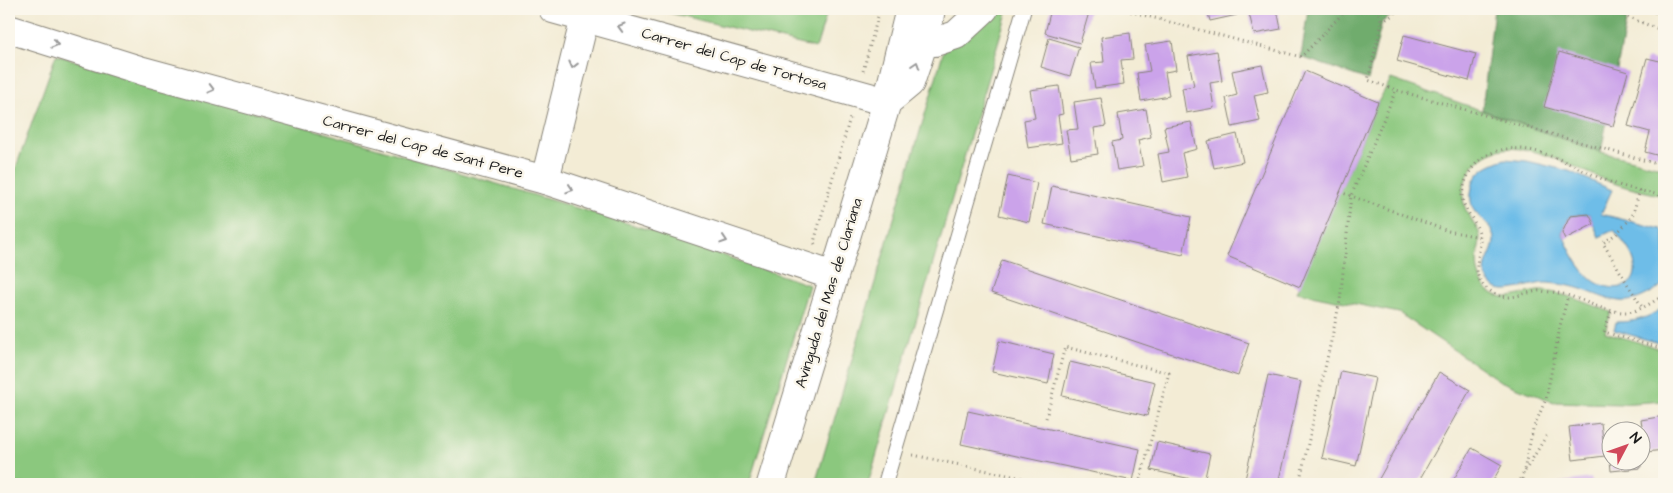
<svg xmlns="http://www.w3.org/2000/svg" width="1673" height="493" font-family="'Architects Daughter',sans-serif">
<rect width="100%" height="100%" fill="#fbf7ec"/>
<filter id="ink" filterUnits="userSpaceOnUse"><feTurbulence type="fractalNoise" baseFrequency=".02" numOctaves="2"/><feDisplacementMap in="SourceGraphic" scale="10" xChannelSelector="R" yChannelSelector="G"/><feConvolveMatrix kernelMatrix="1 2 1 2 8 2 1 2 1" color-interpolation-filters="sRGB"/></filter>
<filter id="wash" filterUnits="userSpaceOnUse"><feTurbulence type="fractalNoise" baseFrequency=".0096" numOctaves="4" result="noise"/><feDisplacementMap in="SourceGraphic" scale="20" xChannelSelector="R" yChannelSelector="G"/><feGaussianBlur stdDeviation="1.12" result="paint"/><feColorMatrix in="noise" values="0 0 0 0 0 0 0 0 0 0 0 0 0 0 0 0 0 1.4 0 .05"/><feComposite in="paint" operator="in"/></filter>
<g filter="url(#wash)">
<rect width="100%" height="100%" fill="#f3ecd5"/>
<g fill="#8bc87e" stroke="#54724d">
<path d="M 653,9 L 828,9 L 816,48 Z"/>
<path d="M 955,9 L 1008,9 L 868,484 L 815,484 L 937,74 Z"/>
<path d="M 56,55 L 378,148 L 653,231 L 809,285 L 749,484 L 9,484 L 9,187 Z"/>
<path d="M 1391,79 L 1601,152 L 1664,168 L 1664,196 C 1647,192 1629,189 1613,183 C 1572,169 1501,119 1469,173 C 1461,187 1461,203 1469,216 C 1473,223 1479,229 1480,236 C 1480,241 1479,247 1478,251 C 1476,265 1477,280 1488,290 C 1504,304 1520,293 1538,291 C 1558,290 1592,305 1611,312 L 1605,332 L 1664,350 L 1664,401 L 1620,404 L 1554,402 L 1500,381 L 1399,313 L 1297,292 L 1378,102 Z"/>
</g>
<g fill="#70ac6d" stroke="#466444">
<path d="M 1308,9 L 1402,9 L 1382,22 L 1368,80 L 1301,57 Z"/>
<path d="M 1494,9 L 1599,9 L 1627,17 L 1601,152 L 1482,110 Z"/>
</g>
<g fill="#6ebde8" stroke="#456c82" fill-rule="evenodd">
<path d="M 1505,159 L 1527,161 L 1569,171 L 1612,190 L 1601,214 L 1661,229 L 1664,232 C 1664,241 1666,275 1664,281 C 1662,287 1655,290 1650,293 C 1618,312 1601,293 1570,286 C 1563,284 1555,284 1548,283 C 1532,282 1504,297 1493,286 C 1475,269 1494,256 1494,240 C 1494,227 1482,220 1475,212 C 1472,208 1470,200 1471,194 C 1473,172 1485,166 1505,159 ZM 1589,214 L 1599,237 L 1614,230 C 1622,241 1634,253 1635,266 C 1638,291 1609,292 1594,281 C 1578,269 1570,250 1562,233 L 1570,216 Z"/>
<path d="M 1662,308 L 1664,309 L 1664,333 L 1661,344 L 1614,330 L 1616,322 C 1634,322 1647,319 1662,308 Z"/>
</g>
<g id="blocks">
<g fill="#cba3ea">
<path d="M 1051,9 L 1090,9 L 1080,43 L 1045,33 Z"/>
<path d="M 1207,9 L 1235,9 L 1237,15 L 1210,21 Z"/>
<path d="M 1248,9 L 1277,9 L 1281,29 L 1254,34 Z"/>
<path d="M 1653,9 L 1664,9 L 1664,12 L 1654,13 Z"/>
<path d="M 1130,33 L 1133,59 L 1121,60 L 1124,84 L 1095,88 L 1091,63 L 1104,62 L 1101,37 Z"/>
<path d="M 1404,35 L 1476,54 L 1469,81 L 1397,61 Z"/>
<path d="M 1049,38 L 1079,47 L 1070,76 L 1041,67 Z"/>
<path d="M 1172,41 L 1176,70 L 1165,72 L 1169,96 L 1141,101 L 1137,73 L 1150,71 L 1145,45 Z"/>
<path d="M 1217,51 L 1222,81 L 1210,83 L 1214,108 L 1186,113 L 1182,88 L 1194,86 L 1188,56 Z"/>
<path d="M 1559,52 L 1628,72 L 1613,126 L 1544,107 Z"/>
<path d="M 1647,58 L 1664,62 L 1664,157 L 1645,152 L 1650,132 L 1628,126 Z"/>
<path d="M 1262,65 L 1268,92 L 1254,95 L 1260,121 L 1232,127 L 1226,98 L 1237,95 L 1232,71 Z"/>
<path d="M 1305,71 L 1378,102 L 1300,287 L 1227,256 Z"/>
<path d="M 1059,86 L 1063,114 L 1058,115 L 1062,143 L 1028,148 L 1024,120 L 1035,118 L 1030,90 Z"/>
<path d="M 1101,98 L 1106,126 L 1094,128 L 1098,154 L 1071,158 L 1066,130 L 1078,129 L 1074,102 Z"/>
<path d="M 1146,109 L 1151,137 L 1138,140 L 1143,166 L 1117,170 L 1112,142 L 1122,140 L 1118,114 Z"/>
<path d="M 1191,122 L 1197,149 L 1182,153 L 1187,177 L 1163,182 L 1158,154 L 1169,152 L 1164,127 Z"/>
<path d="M 1237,134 L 1243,162 L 1214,168 L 1208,141 Z"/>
<path d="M 1008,176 L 1037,183 L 1029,222 L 999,215 Z"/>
<path d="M 1052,186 L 1191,217 L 1183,255 L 1044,224 Z"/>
<path d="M 1589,214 L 1594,224 L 1565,239 L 1562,233 L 1570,216 Z"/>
<path d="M 1002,260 L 1249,343 L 1238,376 L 991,293 Z"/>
<path d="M 999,341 L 1054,354 L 1048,384 L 992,372 Z"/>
<path d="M 1070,362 L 1155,382 L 1147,416 L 1062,396 Z"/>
<path d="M 1341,371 L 1375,378 L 1356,466 L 1322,458 Z"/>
<path d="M 1439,372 L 1470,390 L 1417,484 L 1376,484 Z"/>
<path d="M 1268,375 L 1301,382 L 1278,484 L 1244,484 Z"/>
<path d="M 968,411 L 1140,449 L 1133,481 L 961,444 Z"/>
<path d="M 1664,416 L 1664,450 L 1646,452 L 1641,420 Z"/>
<path d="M 1601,423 L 1605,456 L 1573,460 L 1569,427 Z"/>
<path d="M 1157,442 L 1210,454 L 1204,482 L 1151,470 Z"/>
<path d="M 1472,448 L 1502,465 L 1491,484 L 1451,484 Z"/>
<path d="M 1610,460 L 1641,460 L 1641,468 L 1611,471 Z"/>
<path d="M 1591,478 L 1592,484 L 1556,484 L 1556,483 Z"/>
</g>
</g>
</g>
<g filter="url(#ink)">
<use href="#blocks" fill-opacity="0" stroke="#888478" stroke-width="1"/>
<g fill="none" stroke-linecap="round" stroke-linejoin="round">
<defs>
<path id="service" d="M 885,484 L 1024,9"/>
<g id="minor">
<path d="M 553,9 L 887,102"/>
<path d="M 917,25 L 916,27 L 935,42 L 956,35 L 984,9"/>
<path d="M 9,29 L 143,71 L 545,180 L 834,276"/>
<path d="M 892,98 L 910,83 L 926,35 L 931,9"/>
<path d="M 545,180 L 587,9"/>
<path d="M 771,484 L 887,102 L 910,9"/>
</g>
</defs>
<use href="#service" stroke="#888478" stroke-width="16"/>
<use href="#minor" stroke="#888478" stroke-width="30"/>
<g stroke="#888478" stroke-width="3" stroke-dasharray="1 4" stroke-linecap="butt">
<path d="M 1121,9 L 1301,57 L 1347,9"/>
<path d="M 1377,9 L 1382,22 L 1368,80 L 1396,90"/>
<path d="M 1599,9 L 1627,17 L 1664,31"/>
<path d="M 1382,22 L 1402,9"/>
<path d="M 863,71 L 880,9"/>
<path d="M 1640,190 L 1632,217 L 1616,234 L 1603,243 L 1628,285 L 1642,307"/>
<path d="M 1340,192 L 1448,231 L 1480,237"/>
<path d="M 1664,196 C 1647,192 1629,189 1613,183 C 1579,171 1544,145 1506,149 C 1485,152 1469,165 1464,186 C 1463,189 1462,194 1462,197 C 1464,212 1479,223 1480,238 C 1481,257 1468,275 1489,290 C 1508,304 1520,293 1539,291 C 1543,291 1547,292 1551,292 C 1577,294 1600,313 1627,312 C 1640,311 1653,302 1664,295"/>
<path d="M 815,244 L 814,242 L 850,118"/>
<path d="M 1611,312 L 1604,332 L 1663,349 L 1664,347"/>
<path d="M 1046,418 L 1065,347 L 1169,373 L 1139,484"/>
<path d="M 913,455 L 1050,484"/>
<path d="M 1525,471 L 1548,433"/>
<path d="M 1299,484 L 1340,301 L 1351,196 L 1396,90 L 1664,166"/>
<path d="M 1517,484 L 1522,476"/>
<path d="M 1521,484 L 1533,429 L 1546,399 L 1561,322 L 1568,296"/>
</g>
<use href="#service" stroke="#fff" stroke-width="14"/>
<use href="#minor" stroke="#fff" stroke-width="28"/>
</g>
<defs><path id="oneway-chevron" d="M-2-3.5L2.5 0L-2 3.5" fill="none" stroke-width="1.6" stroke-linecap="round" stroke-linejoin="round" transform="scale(1.25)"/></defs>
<g stroke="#999">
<use href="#oneway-chevron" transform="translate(621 27) rotate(-164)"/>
<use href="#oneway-chevron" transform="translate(55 44) rotate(17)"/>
<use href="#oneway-chevron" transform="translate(573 65) rotate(104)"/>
<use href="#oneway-chevron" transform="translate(916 65) rotate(-72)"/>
<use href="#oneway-chevron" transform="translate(211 89) rotate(15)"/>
<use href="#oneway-chevron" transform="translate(570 189) rotate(18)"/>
<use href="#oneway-chevron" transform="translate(724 240) rotate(18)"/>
</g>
</g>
<g text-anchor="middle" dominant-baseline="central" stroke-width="5" stroke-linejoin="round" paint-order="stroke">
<g font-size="15" fill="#1c1c1c" stroke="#fbf7ec">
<text transform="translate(734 59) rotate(16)">Carrer del Cap de Tortosa</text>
<text transform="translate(423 147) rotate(15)">Carrer del Cap de Sant Pere</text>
<text transform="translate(829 293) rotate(-73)">Avinguda del Mas de Clariana</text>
</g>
</g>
<rect width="1673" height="493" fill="none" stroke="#fbf7ec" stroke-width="30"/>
<g transform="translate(1626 446) rotate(49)"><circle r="24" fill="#fbf7ec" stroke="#a29f99"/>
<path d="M0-4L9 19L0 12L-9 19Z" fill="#d1495b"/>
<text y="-8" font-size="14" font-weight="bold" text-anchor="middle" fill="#1c1c1c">N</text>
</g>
</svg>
